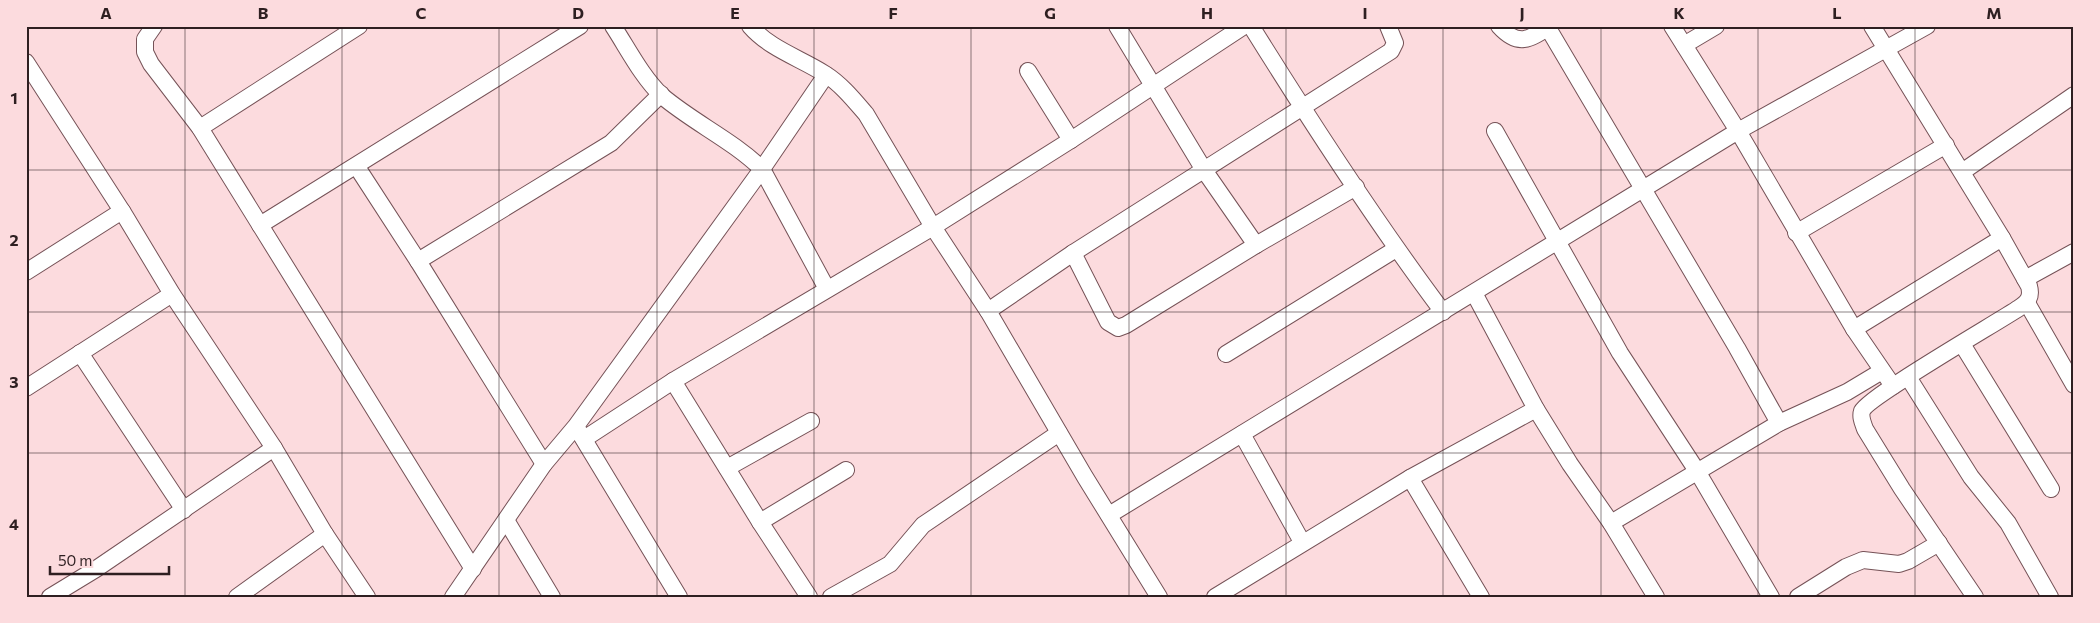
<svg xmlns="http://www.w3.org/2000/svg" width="2100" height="623" font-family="Commissioner,sans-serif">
<rect width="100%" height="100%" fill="#fcdbde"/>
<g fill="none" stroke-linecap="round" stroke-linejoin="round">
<defs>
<g id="minor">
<path d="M 154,26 L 145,39 L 145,52 L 151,64 L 200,128 L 473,569"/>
<path d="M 613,26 C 628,49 642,77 662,96 C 694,123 732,140 762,169 L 827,289"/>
<path d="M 750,26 C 770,49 800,58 825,74 C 841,84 854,100 866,114 L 933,227 L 988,311 L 1085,477 L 1159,597"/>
<path d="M 1117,26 L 1204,170 L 1256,245"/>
<path d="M 1251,26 C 1312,124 1374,220 1443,312"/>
<path d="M 1499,26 C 1518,47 1529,40 1550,26"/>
<path d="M 1672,26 L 1738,131 L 1854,329 L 1893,386"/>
<path d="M 1872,26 L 2002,238 L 2029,286 C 2032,297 2028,302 2019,308 C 1998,322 1868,397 1862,411 C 1860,417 1863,423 1865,429 L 1902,489 L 1975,597"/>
<path d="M 1548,28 L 1737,348 L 1779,423"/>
<path d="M 1684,45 L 1716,26"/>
<path d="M 26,62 L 122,211 L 172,294 L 274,448 L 325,534 L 367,597"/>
<path d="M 1028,71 L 1071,140"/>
<path d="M 200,128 L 359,26"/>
<path d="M 1495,131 L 1620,353 L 1697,471 L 1771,597"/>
<path d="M 357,167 L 418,261 L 544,464"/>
<path d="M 1962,172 L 2074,95"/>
<path d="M 260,225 L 580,26"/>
<path d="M 1796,233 L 1946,145"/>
<path d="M 1073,253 L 1108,322 L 1118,328 L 1126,325 L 1256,245 L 1356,187"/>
<path d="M 418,261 L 611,143 L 661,94"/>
<path d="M 26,272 L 122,211"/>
<path d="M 2025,279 L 2074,252"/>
<path d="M 1474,293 L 1536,409 L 1570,464 L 1611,523 L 1656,597"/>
<path d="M 2027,303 L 2074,385"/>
<path d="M 988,311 L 1073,253 L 1391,51 L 1395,43 L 1388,26"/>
<path d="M 1854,329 L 2002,238"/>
<path d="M 1962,344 L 2051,489"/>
<path d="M 80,353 L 184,510"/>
<path d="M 1226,354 L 1396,249"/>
<path d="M 1908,377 L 1971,477 L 2008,523 L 2050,597"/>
<path d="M 673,381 L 760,522 L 809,597"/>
<path d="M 26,388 L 172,294"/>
<path d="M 578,430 L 679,597"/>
<path d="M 1242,434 L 1302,542"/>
<path d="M 584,439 L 673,381 L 933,227 L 1071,140 L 1244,26"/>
<path d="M 727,468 L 811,421"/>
<path d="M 1410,478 L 1481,597"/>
<path d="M 1109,515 L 1738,131 L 1927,26"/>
<path d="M 506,520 L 552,597"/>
<path d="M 760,522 L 846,470"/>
<path d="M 1611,523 L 1779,423 L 1847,392 L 1882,371"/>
<path d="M 50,597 L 96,569 L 274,448"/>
<path d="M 237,597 L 325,534"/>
<path d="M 453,597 L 544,464 L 576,426 L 762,169 L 826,75"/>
<path d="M 831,597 L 890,564 L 923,525 L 1059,433"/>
<path d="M 1215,597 L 1410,478 L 1536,409"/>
<path d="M 1798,597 L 1846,567 L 1863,560 L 1899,564 L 1908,561 L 1939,543"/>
</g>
</defs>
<use href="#minor" stroke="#755257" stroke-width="18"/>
<use href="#minor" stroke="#fff" stroke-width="16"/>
</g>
<path fill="none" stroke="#2e1f21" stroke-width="1" stroke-opacity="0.55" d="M 185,26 L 185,597M 342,26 L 342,597M 499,26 L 499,597M 657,26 L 657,597M 814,26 L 814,597M 971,26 L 971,597M 1129,26 L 1129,597M 1286,26 L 1286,597M 1443,26 L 1443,597M 1601,26 L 1601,597M 1758,26 L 1758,597M 1915,26 L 1915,597M 26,170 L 2074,170M 26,312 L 2074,312M 26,453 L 2074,453"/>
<rect width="2100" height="623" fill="none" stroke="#fcdbde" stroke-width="55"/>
<path d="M50 566v8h119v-8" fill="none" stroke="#2e1f21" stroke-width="2.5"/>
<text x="58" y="566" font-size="15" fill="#2e1f21" stroke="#fcdbde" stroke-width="4" paint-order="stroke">50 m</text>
<rect x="28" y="28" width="2044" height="568" fill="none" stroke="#2e1f21" stroke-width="2"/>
<g font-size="16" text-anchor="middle" font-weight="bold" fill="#2e1f21">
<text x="106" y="19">A</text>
<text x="263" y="19">B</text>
<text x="421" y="19">C</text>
<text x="578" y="19">D</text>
<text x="735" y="19">E</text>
<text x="893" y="19">F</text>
<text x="1050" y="19">G</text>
<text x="1207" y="19">H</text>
<text x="1365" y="19">I</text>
<text x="1522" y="19">J</text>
<text x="1679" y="19">K</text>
<text x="1837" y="19">L</text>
<text x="1994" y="19">M</text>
<text x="14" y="104">1</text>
<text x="14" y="246">2</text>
<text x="14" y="388">3</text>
<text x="14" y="530">4</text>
</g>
</svg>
